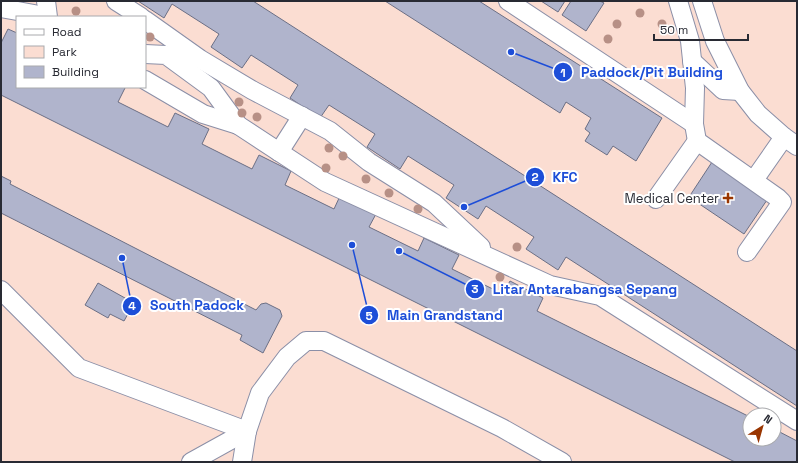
<svg xmlns="http://www.w3.org/2000/svg" width="798" height="463" font-family="'Space Grotesk',sans-serif">
<rect width="100%" height="100%" fill="#f2f3fe"/>
<path fill="#fbddd2" fill-rule="evenodd" d="M 1,1 L 797,1 L 797,462 L 1,462 ZM 17,17 L 145,17 L 145,87 L 17,87 ZM 750,415 L 774,415 L 774,439 L 750,439 Z"/>
<g fill="#b0b4cc" stroke="#6b6f85">
<path d="M 138,1 L 253,1 L 797,351 L 797,406 L 566,257 L 558,270 L 526,249 L 534,237 L 486,206 L 478,219 L 446,198 L 454,185 L 408,156 L 400,169 L 367,147 L 375,134 L 329,105 L 320,118 L 290,98 L 298,85 L 251,55 L 242,68 L 211,47 L 219,34 L 172,4 L 164,18 Z"/>
<path d="M 385,1 L 479,1 L 662,118 L 636,161 L 613,146 L 607,155 L 585,141 L 590,133 L 585,129 L 591,118 L 566,102 L 560,113 Z"/>
<path d="M 541,1 L 565,1 L 558,12 Z"/>
<path d="M 571,1 L 600,1 L 604,3 L 586,31 L 562,15 Z"/>
<path d="M 8,29 L 17,33 L 17,87 L 124,87 L 125,88 L 118,102 L 168,127 L 175,113 L 209,129 L 202,144 L 252,169 L 259,155 L 291,171 L 285,185 L 334,209 L 340,196 L 376,214 L 369,227 L 418,251 L 424,238 L 459,255 L 452,269 L 503,294 L 510,281 L 543,298 L 537,311 L 750,417 L 750,439 L 774,439 L 774,429 L 797,441 L 797,462 L 735,462 L 1,95 L 1,43 Z"/>
<path d="M 712,162 L 767,200 L 744,234 L 689,197 Z"/>
<path d="M 1,176 L 11,181 L 10,184 L 256,310 L 261,304 L 266,303 L 280,310 L 282,316 L 263,353 L 240,340 L 242,335 L 1,213 Z"/>
<path d="M 98,283 L 134,303 L 124,321 L 110,314 L 108,318 L 85,305 Z"/>
</g>
<g fill="none" stroke-linecap="round" stroke-linejoin="round">
<defs>
<g id="minor">
<path d="M 46,1 L 48,17"/>
<path d="M 116,1 L 141,17"/>
<path d="M 508,1 L 694,124"/>
<path d="M 678,1 L 690,41 L 695,88 L 694,124 L 697,141 L 778,198 L 782,202 L 747,252"/>
<path d="M 702,1 L 715,41 L 740,91 L 758,114 L 784,137 L 797,146"/>
<path d="M 1,8 L 34,14 L 40,17"/>
<path d="M 145,20 L 200,59 L 252,90 L 330,131 L 369,162 L 434,203 L 481,247"/>
<path d="M 145,54 L 166,55 L 211,88 L 238,125"/>
<path d="M 692,61 L 723,90 L 740,91"/>
<path d="M 145,80 L 203,114 L 238,125 L 325,182 L 550,285 L 600,296 L 797,421"/>
<path d="M 279,152 L 302,116"/>
<path d="M 754,180 L 784,137"/>
<path d="M 656,199 L 697,141"/>
<path d="M 1,290 L 79,368 L 247,431"/>
<path d="M 191,462 L 247,431"/>
<path d="M 242,462 L 247,431 L 260,393 L 287,357 L 306,341 L 324,341 L 502,428 L 562,462"/>
</g>
</defs>
<use href="#minor" stroke="#8b8fa7" stroke-width="20"/>
<use href="#minor" stroke="#fff" stroke-width="18"/>
</g>
<g fill="#b79086">
<circle cx="76" cy="11" r="4.5"/>
<circle cx="640" cy="13" r="4.5"/>
<circle cx="617" cy="24" r="4.5"/>
<circle cx="662" cy="24" r="4.5"/>
<circle cx="150" cy="37" r="4.5"/>
<circle cx="608" cy="39" r="4.5"/>
<circle cx="239" cy="102" r="4.5"/>
<circle cx="242" cy="113" r="4.5"/>
<circle cx="257" cy="117" r="4.5"/>
<circle cx="329" cy="148" r="4.5"/>
<circle cx="343" cy="156" r="4.5"/>
<circle cx="326" cy="168" r="4.5"/>
<circle cx="366" cy="179" r="4.5"/>
<circle cx="389" cy="193" r="4.5"/>
<circle cx="418" cy="209" r="4.5"/>
<circle cx="517" cy="247" r="4.5"/>
<circle cx="500" cy="277" r="4.5"/>
</g>
<path fill="#993500" stroke="#fff" stroke-width="1.5" d="M726 192h4v4h4v4h-4v4h-4v-4h-4v-4h4z"/>
<g text-anchor="middle" dominant-baseline="central" stroke-width="4" stroke-linejoin="round" paint-order="stroke">
<g font-size="13" fill="#282a33" stroke="#fff" text-anchor="end">
<text x="719" y="198">Medical Center</text>
</g>
</g>
<path fill="none" stroke="#1d4ed8" stroke-width="1.5" d="M511 52L563 72M464 207L535 177M399 251L475 289M122 258L132 306M352 245L369 315"/>
<g fill="#1d4ed8" stroke="#fff" stroke-width="1.5">
<circle cx="511" cy="52" r="4"/>
<circle cx="464" cy="207" r="4"/>
<circle cx="399" cy="251" r="4"/>
<circle cx="122" cy="258" r="4"/>
<circle cx="352" cy="245" r="4"/>
<circle cx="563" cy="72" r="10"/>
<circle cx="535" cy="177" r="10"/>
<circle cx="475" cy="289" r="10"/>
<circle cx="132" cy="306" r="10"/>
<circle cx="369" cy="315" r="10"/>
</g>
<g font-size="12" text-anchor="middle" font-weight="bold" fill="#fff">
<text x="563" y="77">1</text>
<text x="535" y="181">2</text>
<text x="475" y="293">3</text>
<text x="132" y="310">4</text>
<text x="369" y="320">5</text>
</g>
<g font-size="14" text-anchor="middle" font-weight="bold" fill="#1d4ed8" stroke="#fff" stroke-width="4" stroke-linejoin="round" paint-order="stroke">
<text x="652" y="77">Paddock/Pit Building</text>
<text x="565" y="182">KFC</text>
<text x="585" y="294">Litar Antarabangsa Sepang</text>
<text x="197" y="310">South Padock</text>
<text x="445" y="320">Main Grandstand</text>
</g>
<rect width="798" height="463" fill="none" stroke="#282a33" stroke-width="4"/>
<rect x="16" y="16" width="130" height="72" fill="#ffffff" stroke="#a9aaad"/>
<rect x="24" y="29" width="20" height="6" fill="#ffffff" stroke="#a9aaad"/>
<text x="52" y="36" font-size="12" fill="#282a33">Road</text>
<rect x="24" y="46" width="20" height="12" fill="#fbddd2" stroke="#a9aaad"/>
<text x="52" y="56" font-size="12" fill="#282a33">Park</text>
<rect x="24" y="66" width="20" height="12" fill="#b0b4cc" stroke="#a9aaad"/>
<text x="52" y="76" font-size="12" fill="#282a33">Building</text>
<g transform="translate(762 427) rotate(37)"><circle r="19" fill="#ffffff" stroke="#a9aaad"/>
<path d="M0-3L7 15L0 10L-7 15Z" fill="#993500"/>
<text y="-6" font-size="11" font-weight="bold" text-anchor="middle" fill="#282a33">N</text>
</g>
<path d="M654 34v6h94v-6" fill="none" stroke="#282a33" stroke-width="2"/>
<text x="660" y="34" font-size="12" fill="#282a33" stroke="#ffffff" stroke-width="3" paint-order="stroke">50 m</text>
</svg>
